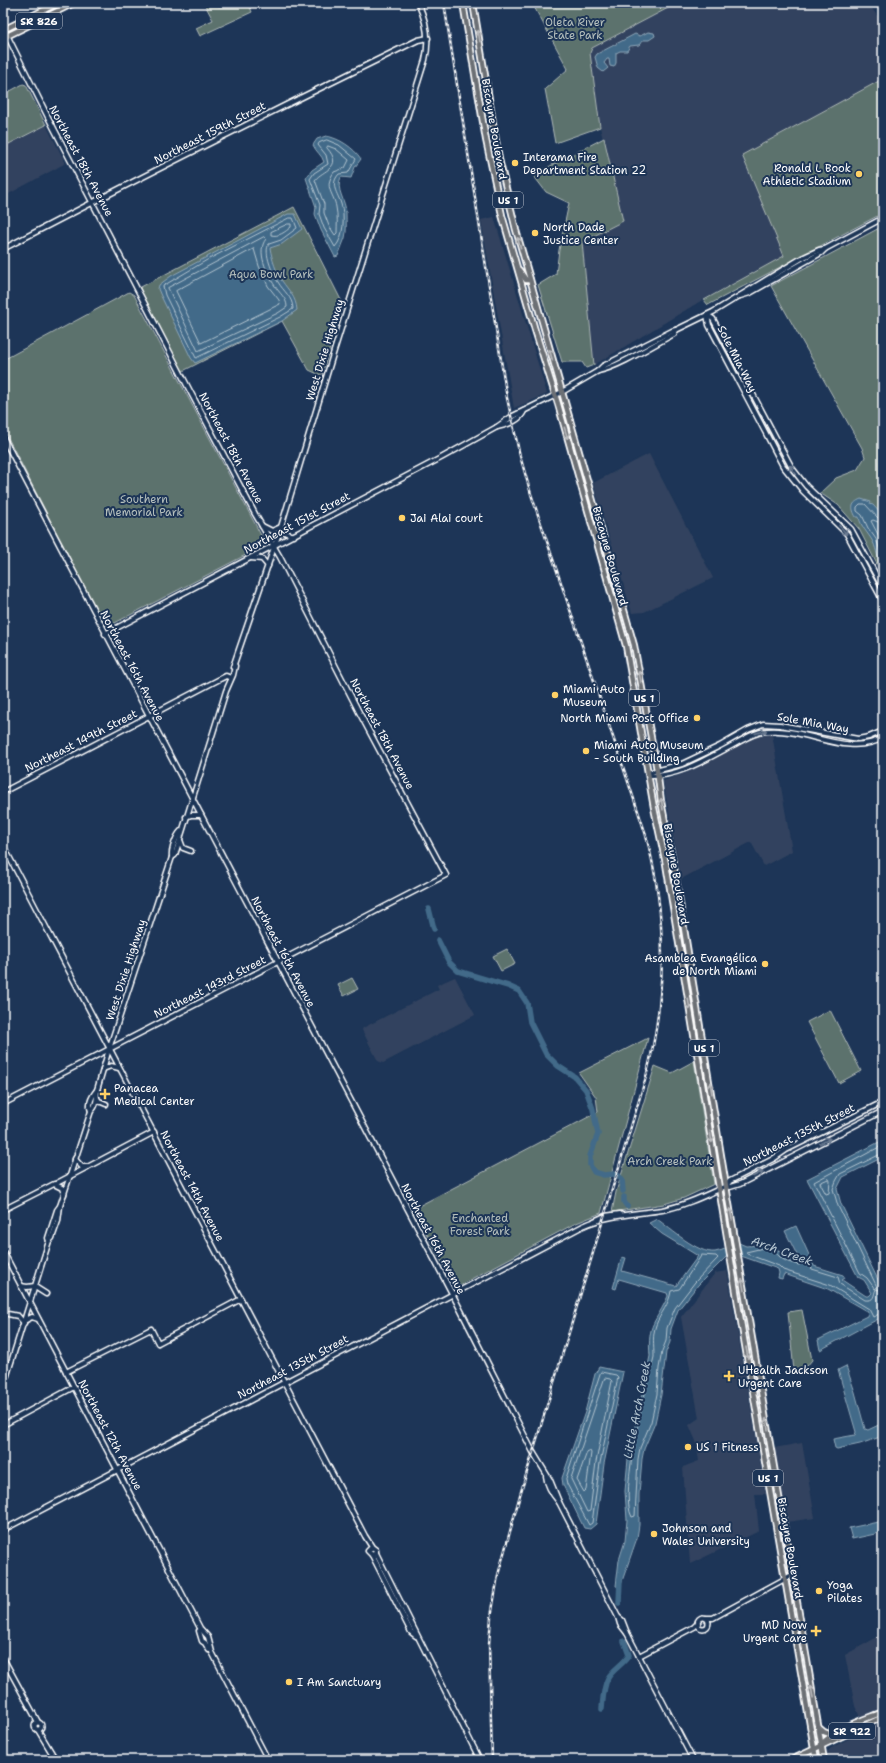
<svg xmlns="http://www.w3.org/2000/svg" width="886" height="1763" font-family="'Shantell Sans',sans-serif">
<rect width="100%" height="100%" fill="#1d3557"/>
<filter id="ink" filterUnits="userSpaceOnUse"><feTurbulence type="fractalNoise" baseFrequency=".025" numOctaves="2"/><feDisplacementMap in="SourceGraphic" scale="8" xChannelSelector="R" yChannelSelector="G"/><feConvolveMatrix kernelMatrix="1 2 1 2 8 2 1 2 1" color-interpolation-filters="sRGB"/></filter>
<g filter="url(#ink)">
<g fill="#33435f">
<path d="M 671,3 L 868,3 L 883,24 L 883,79 L 743,155 L 784,256 L 699,302 L 594,365 L 582,242 L 622,221 L 600,127 L 590,53 L 592,48 L 670,7 Z"/>
<path d="M 46,125 L 65,162 L 64,164 L 3,197 L 3,147 Z"/>
<path d="M 494,217 L 547,394 L 514,408 L 481,220 Z"/>
<path d="M 649,454 L 713,578 L 644,612 L 632,613 L 593,483 Z"/>
<path d="M 772,734 L 792,851 L 764,866 L 751,842 L 681,879 L 663,781 L 686,773 L 756,737 Z"/>
<path d="M 455,977 L 475,1015 L 383,1063 L 378,1061 L 362,1030 L 363,1028 L 439,989 L 437,985 Z"/>
<path d="M 727,1271 L 766,1494 L 755,1494 L 759,1531 L 690,1564 L 683,1467 L 699,1461 L 696,1441 L 689,1425 L 699,1418 L 681,1317 L 715,1273 Z"/>
<path d="M 802,1443 L 815,1518 L 786,1522 L 774,1448 Z"/>
<path d="M 883,1634 L 883,1707 L 862,1716 L 859,1715 L 855,1706 L 845,1655 Z"/>
<path d="M 883,1721 L 883,1760 L 828,1760 L 827,1752 L 831,1748 Z"/>
</g>
<g fill="#5c726d" stroke="#aeb8b6">
<path d="M 204,3 L 216,3 L 219,7 L 227,3 L 248,3 L 252,12 L 200,36 L 196,28 L 213,20 Z"/>
<path d="M 532,3 L 671,3 L 670,7 L 592,48 L 590,53 L 600,127 L 555,143 L 545,89 L 568,69 Z"/>
<path d="M 879,81 L 883,87 L 883,213 L 708,305 L 704,300 L 784,256 L 742,155 Z"/>
<path d="M 23,84 L 26,85 L 46,125 L 3,147 L 3,95 Z"/>
<path d="M 604,138 L 623,221 L 582,242 L 594,365 L 586,368 L 582,362 L 562,362 L 538,285 L 556,274 L 559,250 L 569,203 L 546,192 L 533,175 Z"/>
<path d="M 294,207 L 343,304 L 322,374 L 320,375 L 309,370 L 282,321 L 181,372 L 137,289 Z"/>
<path d="M 883,226 L 883,576 L 859,529 L 838,505 L 820,493 L 836,478 L 857,470 L 865,457 L 862,448 L 771,286 Z"/>
<path d="M 129,292 L 134,295 L 263,539 L 261,547 L 109,626 L 103,623 L 3,428 L 3,360 Z"/>
<path d="M 507,949 L 515,964 L 501,971 L 493,956 Z"/>
<path d="M 352,978 L 358,989 L 344,996 L 338,985 Z"/>
<path d="M 830,1010 L 861,1071 L 839,1083 L 807,1022 Z"/>
<path d="M 648,1038 L 601,1213 L 574,1224 L 460,1285 L 455,1286 L 413,1209 L 598,1112 L 596,1097 L 579,1073 Z"/>
<path d="M 694,1061 L 714,1184 L 684,1198 L 664,1204 L 612,1212 L 616,1192 L 655,1066 L 672,1073 Z"/>
<path d="M 802,1310 L 812,1360 L 807,1366 L 794,1371 L 788,1312 Z"/>
</g>
<g fill="#426b89" stroke="#8ea6b8">
<path d="M 648,32 L 654,33 L 655,36 L 649,40 L 643,40 L 639,45 L 630,46 L 627,51 L 620,51 L 616,53 L 616,63 L 614,67 L 610,66 L 609,59 L 607,59 L 604,63 L 608,68 L 603,72 L 598,68 L 595,57 L 597,54 L 635,34 L 640,36 Z"/>
<path d="M 326,136 C 339,138 354,148 361,159 L 355,167 L 351,178 L 341,177 C 335,190 346,200 346,213 C 346,221 347,231 345,238 C 343,244 340,250 338,256 L 335,257 L 321,230 L 315,214 L 316,207 L 306,178 L 312,170 L 324,162 C 322,155 316,152 313,145 L 317,139 Z"/>
<path d="M 288,214 L 295,214 L 302,229 L 282,244 L 270,248 C 272,259 276,272 282,281 C 289,291 296,297 297,310 L 282,321 L 195,363 L 191,358 L 161,296 L 158,289 L 159,285 L 171,276 Z"/>
<path d="M 861,499 L 871,502 L 870,504 L 873,505 L 883,516 L 883,565 C 877,558 877,551 873,542 C 869,534 860,526 859,517 L 856,517 C 851,508 851,503 861,499 Z"/>
<path d="M 883,1140 L 883,1157 L 843,1177 L 837,1189 L 841,1204 L 883,1290 L 883,1320 L 880,1318 L 820,1350 L 818,1340 L 867,1316 L 868,1312 L 828,1289 L 784,1274 L 782,1279 L 778,1278 L 779,1273 L 778,1269 L 741,1256 L 726,1257 L 698,1285 L 678,1310 L 671,1329 L 670,1342 L 666,1352 L 661,1395 L 655,1423 L 644,1449 L 642,1459 L 639,1494 L 639,1525 L 637,1538 L 620,1587 L 616,1586 L 619,1560 L 625,1541 L 627,1520 L 625,1491 L 628,1459 L 650,1356 C 647,1323 656,1323 668,1296 L 667,1293 L 619,1279 L 616,1289 L 613,1288 L 622,1257 L 626,1258 L 622,1271 L 676,1286 L 698,1256 L 662,1234 L 649,1223 L 657,1219 C 671,1229 698,1254 715,1252 C 723,1251 732,1245 739,1243 L 746,1246 L 773,1244 L 784,1257 L 800,1261 L 785,1231 L 796,1226 L 814,1266 L 843,1275 L 845,1278 L 842,1280 L 866,1296 L 869,1296 L 872,1293 L 864,1280 L 858,1277 L 807,1179 Z"/>
<path d="M 846,1366 L 855,1392 L 865,1429 L 868,1430 L 883,1423 L 883,1436 L 860,1444 L 837,1449 L 835,1448 L 833,1439 L 855,1435 L 856,1432 L 838,1370 Z"/>
<path d="M 599,1367 L 623,1372 L 604,1464 L 596,1524 L 590,1529 L 584,1528 L 563,1485 L 562,1478 L 585,1412 L 595,1374 Z"/>
<path d="M 883,1521 L 883,1530 L 875,1534 L 852,1539 L 849,1528 Z"/>
</g>
<g fill="none" stroke-linecap="round" stroke-linejoin="round">
<g stroke="#b3c4d0" stroke-width="1">
<path d="M 327,140 L 339,145 L 356,159 L 348,173 L 339,174 C 329,185 338,193 341,204 C 345,215 344,238 335,247 L 324,228 L 319,214 L 320,205 L 310,179 L 314,173 L 328,164 L 326,155 L 318,145 L 319,143 Z"/>
<path d="M 328,146 L 336,149 L 349,160 L 345,168 L 334,172 C 323,188 334,193 336,207 C 338,216 337,225 337,233 L 335,235 L 329,226 L 324,213 L 324,204 L 315,180 C 322,170 345,168 327,148 Z"/>
<path d="M 289,218 L 293,218 L 297,228 L 281,240 L 269,244 C 263,252 273,274 278,282 C 283,291 293,297 293,309 L 280,317 L 196,358 L 165,295 L 163,286 L 207,260 Z"/>
<path d="M 288,224 L 291,224 L 291,227 C 285,232 279,237 271,235 L 271,232 Z"/>
<path d="M 264,237 L 266,239 C 256,251 267,274 275,286 C 279,293 287,298 287,307 L 278,313 L 198,351 L 168,288 Z"/>
<path d="M 254,249 L 259,266 L 268,286 L 279,300 L 280,304 L 201,343 L 176,291 Z"/>
<path d="M 883,519 L 878,518 L 865,504 L 860,504 L 857,507 L 857,511 L 862,515 L 868,528 L 876,539 L 883,559"/>
<path d="M 883,524 L 873,520 L 871,521 L 883,544"/>
<path d="M 883,1145 L 814,1182 L 860,1273 L 867,1278 L 875,1289 L 877,1287 L 838,1206 L 833,1189 L 836,1181 L 840,1174 L 883,1153"/>
<path d="M 829,1179 L 830,1181 L 829,1193 L 826,1194 L 820,1183 Z"/>
<path d="M 702,1255 L 716,1256 L 718,1258 L 695,1282 L 675,1308 L 667,1328 L 666,1341 L 662,1351 L 659,1368 L 657,1394 L 651,1422 L 640,1448 L 638,1459 L 635,1516 L 632,1517 C 618,1494 647,1386 654,1357 C 654,1345 652,1336 656,1325 C 661,1312 669,1305 671,1291 L 679,1289 Z"/>
<path d="M 883,1291 L 876,1289 C 873,1296 875,1301 865,1300 L 840,1284 L 838,1277 L 812,1269 L 806,1261 L 799,1265 C 782,1261 782,1259 771,1248 L 763,1248 L 746,1252 L 747,1254 L 779,1266 L 783,1270 L 830,1285 L 869,1309 L 873,1317 L 879,1314 L 883,1315"/>
<path d="M 601,1372 L 616,1375 L 618,1377 L 600,1463 L 592,1523 L 589,1525 L 567,1484 L 566,1479 Z"/>
<path d="M 605,1378 L 610,1379 L 612,1381 L 596,1462 L 590,1511 L 587,1512 L 571,1479 Z"/>
<path d="M 590,1451 L 591,1453 L 586,1490 L 584,1492 L 577,1480 L 587,1452 Z"/>
</g>
<g stroke="#426b89" stroke-width="5.5">
<path d="M 429,909 L 434,929"/>
<path d="M 438,940 L 449,962 L 458,971 L 508,986 L 519,991 L 527,1003 L 530,1022 L 546,1054 L 558,1066 L 575,1077 L 586,1090 L 593,1109 L 598,1134 L 590,1156 L 590,1165 L 594,1172 L 604,1175 L 614,1174 L 619,1176 L 622,1180 L 623,1191"/>
<path d="M 624,1197 L 624,1202 L 627,1206"/>
<path d="M 619,1603 L 620,1580"/>
<path d="M 602,1709 C 603,1699 603,1688 608,1678 C 613,1669 624,1664 629,1655 L 624,1641"/>
</g>
<defs>
<g id="secondary">
<path d="M 3,27 L 48,117 L 191,393 L 255,514 L 280,557 L 359,712 L 446,875 L 3,1104"/>
<path d="M 3,249 C 140,177 279,108 418,40 L 428,38"/>
<path d="M 740,296 L 750,293 L 821,253 L 825,249"/>
<path d="M 707,315 L 709,325 L 783,466 L 803,491 L 847,534 L 883,601"/>
<path d="M 707,315 L 713,319 L 792,468 L 806,486 L 851,529 L 883,588"/>
<path d="M 598,371 C 619,367 653,345 674,334 L 676,330"/>
<path d="M 497,427 C 507,425 520,421 524,411"/>
<path d="M 3,437 L 456,1301 L 533,1452 L 550,1480 L 559,1502"/>
<path d="M 262,526 L 272,531 L 281,527"/>
<path d="M 281,527 L 286,533 L 294,536"/>
<path d="M 251,558 L 262,559 L 268,566"/>
<path d="M 105,634 L 441,458 L 497,427 L 511,417 L 562,392 L 598,371 L 603,366 L 672,331 L 676,330 L 713,312 L 802,258 L 819,250 L 825,249 L 883,218"/>
<path d="M 233,667 L 281,527 L 334,351 L 425,60 C 430,40 427,22 418,3"/>
<path d="M 648,773 L 682,764 L 720,746 L 748,730 L 763,724 L 780,725 L 858,739 L 869,737 L 883,731"/>
<path d="M 649,776 C 679,777 708,758 733,745 C 744,739 755,732 767,731 C 806,727 846,758 883,738"/>
<path d="M 3,792 L 218,680 L 226,676 L 231,678"/>
<path d="M 186,817 L 191,815 L 201,815"/>
<path d="M 180,840 L 183,848 L 191,851"/>
<path d="M 3,845 L 365,1536 L 372,1547 L 376,1550 L 376,1553 L 372,1555 L 368,1551 L 372,1547"/>
<path d="M 172,857 C 171,850 176,836 181,831"/>
<path d="M 103,1069 L 111,1066 L 119,1068"/>
<path d="M 97,1098 L 99,1101 L 106,1104"/>
<path d="M 91,1111 C 88,1104 92,1096 97,1090"/>
<path d="M 75,1159 L 82,1167 L 87,1167"/>
<path d="M 57,1183 L 154,1132"/>
<path d="M 726,1186 L 730,1187 L 740,1184 L 883,1111"/>
<path d="M 3,1210 L 54,1184 L 62,1188 L 64,1194"/>
<path d="M 594,1221 L 605,1216 L 620,1214"/>
<path d="M 49,1241 L 48,1238 L 57,1210 L 60,1206"/>
<path d="M 3,1251 L 200,1628 L 208,1637 L 212,1652 L 268,1760"/>
<path d="M 21,1286 L 27,1287 L 35,1286"/>
<path d="M 35,1287 L 46,1294"/>
<path d="M 8,1314 L 18,1316 L 24,1323"/>
<path d="M 24,1321 L 32,1317 L 38,1319"/>
<path d="M 66,1372 L 151,1329 L 158,1343 L 241,1299"/>
<path d="M 3,1388 L 49,1241 L 52,1238 L 58,1221 L 60,1206 L 91,1111 C 97,1106 97,1097 97,1090 L 109,1049 L 172,857 L 175,855 L 226,691 L 233,675 L 235,666"/>
<path d="M 3,1425 L 74,1387"/>
<path d="M 546,1476 C 547,1486 553,1495 559,1502 L 618,1617 L 620,1624 L 627,1633 L 693,1760"/>
<path d="M 3,1530 L 583,1226 C 607,1215 636,1214 662,1210 C 684,1206 706,1195 726,1186 L 730,1181 L 773,1159 L 786,1150 L 883,1102"/>
<path d="M 376,1553 L 480,1760"/>
<path d="M 372,1555 L 411,1632 L 416,1636"/>
<path d="M 618,1617 L 622,1620 L 627,1633"/>
<circle cx="703" cy="1623" r="5.5"/>
<path d="M 706,1618 L 713,1618 L 792,1575"/>
<path d="M 199,1631 L 202,1641 L 205,1643 L 209,1650"/>
<path d="M 639,1656 L 694,1627 L 698,1623"/>
<path d="M 3,1658 L 38,1722"/>
<circle cx="38" cy="1726" r="3.5"/>
<path d="M 38,1730 L 56,1760"/>
</g>
<g id="primary">
<path d="M 463,3 L 486,140 L 502,215 L 535,330 L 558,404 L 626,646 L 654,808 L 666,864 L 738,1304 L 816,1760"/>
<path d="M 473,3 L 499,159 L 516,230 L 634,645 L 657,770 L 661,801 L 675,873 L 726,1186 L 824,1760"/>
<path d="M 3,30 L 58,3"/>
<path d="M 3,38 L 74,3"/>
<path d="M 519,270 L 526,280 L 530,280"/>
<path d="M 818,1727 L 824,1732 L 832,1735"/>
<path d="M 821,1745 C 835,1728 863,1720 883,1712"/>
<path d="M 791,1760 L 883,1717"/>
</g>
</defs>
<use href="#secondary" stroke="#fff" stroke-width="7"/>
<use href="#primary" stroke="#fff" stroke-width="8"/>
<use href="#secondary" stroke="#1d3557" stroke-width="4"/>
<use href="#primary" stroke="#6c6f75" stroke-width="4.5"/>
<defs>
<path id="rail" d="M 444,3 L 507,398 L 520,456 L 531,494 L 645,832 C 668,914 667,995 646,1077 L 520,1495 L 498,1575 L 491,1617 L 489,1644 L 492,1760"/>
</defs>
<use href="#rail" stroke="#fff" stroke-width="2.5"/>
<use href="#rail" stroke="#1d3557" stroke-width="1" stroke-dasharray="3" stroke-linecap="butt"/>
</g>
<defs><path id="oneway-shaft" d="M-6 0H5M1.5-3L5.5 0L1.5 3" fill="none" stroke-width="1.6" stroke-linecap="round" stroke-linejoin="round"/></defs>
<g stroke="#bdbec1">
<use href="#oneway-shaft" transform="translate(479 36) rotate(-99)"/>
<use href="#oneway-shaft" transform="translate(519 243) rotate(-106)"/>
<use href="#oneway-shaft" transform="translate(551 355) rotate(-106)"/>
<use href="#oneway-shaft" transform="translate(566 433) rotate(74)"/>
<use href="#oneway-shaft" transform="translate(640 677) rotate(-100)"/>
<use href="#oneway-shaft" transform="translate(662 804) rotate(-100)"/>
<use href="#oneway-shaft" transform="translate(689 1004) rotate(81)"/>
<use href="#oneway-shaft" transform="translate(711 1088) rotate(-99)"/>
<use href="#oneway-shaft" transform="translate(711 1137) rotate(81)"/>
<use href="#oneway-shaft" transform="translate(731 1214) rotate(-100)"/>
<use href="#oneway-shaft" transform="translate(743 1285) rotate(-100)"/>
<use href="#oneway-shaft" transform="translate(747 1353) rotate(80)"/>
<use href="#oneway-shaft" transform="translate(767 1424) rotate(-100)"/>
<use href="#oneway-shaft" transform="translate(812 1692) rotate(-100)"/>
</g>
<g stroke="#6c7c92">
<use href="#oneway-shaft" transform="translate(793 470) rotate(-126)"/>
<use href="#oneway-shaft" transform="translate(843 530) rotate(49)"/>
<use href="#oneway-shaft" transform="translate(761 732) rotate(-14)"/>
<use href="#oneway-shaft" transform="translate(825 1141) rotate(-27)"/>
<use href="#oneway-shaft" transform="translate(758 1174) rotate(-27)"/>
</g>
</g>
<g fill="#ffd166" stroke="#1d3557" stroke-width="1.5">
<circle cx="515" cy="163" r="4"/>
<circle cx="859" cy="174" r="4"/>
<circle cx="535" cy="233" r="4"/>
<circle cx="402" cy="518" r="4"/>
<circle cx="555" cy="695" r="4"/>
<circle cx="697" cy="718" r="4"/>
<circle cx="586" cy="751" r="4"/>
<circle cx="765" cy="964" r="4"/>
<path d="M103 1088h4v4h4v4h-4v4h-4v-4h-4v-4h4z"/>
<path d="M727 1370h4v4h4v4h-4v4h-4v-4h-4v-4h4z"/>
<circle cx="688" cy="1447" r="4"/>
<circle cx="654" cy="1534" r="4"/>
<circle cx="819" cy="1591" r="4"/>
<path d="M814 1625h4v4h4v4h-4v4h-4v-4h-4v-4h4z"/>
<circle cx="289" cy="1682" r="4"/>
</g>
<g text-anchor="middle" dominant-baseline="central" stroke-width="4" stroke-linejoin="round" paint-order="stroke">
<g fill="#1d3557" stroke="#bbc2cd" stroke-width="1">
<rect x="16" y="13" width="46" height="16" rx="3"/>
<rect x="493" y="192" width="30" height="16" rx="3"/>
<rect x="629" y="690" width="30" height="16" rx="3"/>
<rect x="689" y="1040" width="30" height="16" rx="3"/>
<rect x="753" y="1470" width="30" height="16" rx="3"/>
<rect x="829" y="1723" width="46" height="16" rx="3"/>
</g>
<g font-size="10" font-weight="bold" fill="#fff">
<text x="39" y="21">SR 826</text>
<text x="508" y="200">US 1</text>
<text x="644" y="698">US 1</text>
<text x="704" y="1048">US 1</text>
<text x="768" y="1478">US 1</text>
<text x="852" y="1731">SR 922</text>
</g>
<g font-size="11" fill="#b6c0bd" stroke="#1d3557">
<text x="575" y="22">Oleta River<tspan x="575" dy="13">State Park</tspan></text>
<text x="271" y="274">Aqua Bowl Park</text>
<text x="144" y="499">Southern<tspan x="144" dy="13">Memorial Park</tspan></text>
<text x="670" y="1161">Arch Creek Park</text>
<text x="480" y="1218">Enchanted<tspan x="480" dy="13">Forest Park</tspan></text>
</g>
<g font-size="11" fill="#fff" stroke="#1d3557">
<text transform="translate(494 129) rotate(80)">Biscayne Boulevard</text>
<text transform="translate(210 133) rotate(-27)">Northeast 159th Street</text>
<text transform="translate(81 161) rotate(62)">Northeast 18th Avenue</text>
<text transform="translate(325 350) rotate(-73)">West Dixie Highway</text>
<text transform="translate(737 359) rotate(63)">Sole Mia Way</text>
<text transform="translate(231 448) rotate(62)">Northeast 18th Avenue</text>
<text transform="translate(297 523) rotate(-28)">Northeast 151st Street</text>
<text transform="translate(610 556) rotate(74)">Biscayne Boulevard</text>
<text transform="translate(132 666) rotate(62)">Northeast 16th Avenue</text>
<text transform="translate(813 723) rotate(10)">Sole Mia Way</text>
<text transform="translate(382 734) rotate(62)">Northeast 18th Avenue</text>
<text transform="translate(81 741) rotate(-27)">Northeast 149th Street</text>
<text transform="translate(676 874) rotate(80)">Biscayne Boulevard</text>
<text transform="translate(283 952) rotate(62)">Northeast 16th Avenue</text>
<text transform="translate(126 970) rotate(-72)">West Dixie Highway</text>
<text transform="translate(210 987) rotate(-27)">Northeast 143rd Street</text>
<text transform="translate(799 1135) rotate(-27)">Northeast 135th Street</text>
<text transform="translate(192 1186) rotate(62)">Northeast 14th Avenue</text>
<text transform="translate(433 1239) rotate(62)">Northeast 16th Avenue</text>
<text transform="translate(293 1367) rotate(-28)">Northeast 135th Street</text>
<text transform="translate(110 1435) rotate(62)">Northeast 12th Avenue</text>
<text transform="translate(790 1548) rotate(80)">Biscayne Boulevard</text>
</g>
<g font-size="11" fill="#fff" stroke="#1d3557" text-anchor="start">
<text x="523" y="157">Interama Fire<tspan x="523" dy="13">Department Station 22</tspan></text>
<text x="851" y="168" text-anchor="end">Ronald L Book<tspan x="851" dy="13">Athletic Stadium</tspan></text>
<text x="543" y="227">North Dade<tspan x="543" dy="13">Justice Center</tspan></text>
<text x="410" y="518">Jai Alai court</text>
<text x="563" y="689">Miami Auto<tspan x="563" dy="13">Museum</tspan></text>
<text x="689" y="718" text-anchor="end">North Miami Post Office</text>
<text x="594" y="745">Miami Auto Museum<tspan x="594" dy="13">- South Building</tspan></text>
<text x="757" y="958" text-anchor="end">Asamblea Evangélica<tspan x="757" dy="13">de North Miami</tspan></text>
<text x="114" y="1088">Panacea<tspan x="114" dy="13">Medical Center</tspan></text>
<text x="738" y="1370">UHealth Jackson<tspan x="738" dy="13">Urgent Care</tspan></text>
<text x="696" y="1447">US 1 Fitness</text>
<text x="662" y="1528">Johnson and<tspan x="662" dy="13">Wales University</tspan></text>
<text x="827" y="1585">Yoga<tspan x="827" dy="13">Pilates</tspan></text>
<text x="807" y="1625" text-anchor="end">MD Now<tspan x="807" dy="13">Urgent Care</tspan></text>
<text x="297" y="1682">I Am Sanctuary</text>
</g>
<g font-size="12" font-style="italic" fill="#b3c4d0" stroke="#1d3557">
<text transform="translate(782 1251) rotate(20)">Arch Creek</text>
<text transform="translate(637 1410) rotate(-79)">Little Arch Creek</text>
</g>
</g>
<rect width="886" height="1763" fill="none" stroke="#1d3557" stroke-width="16"/>
<rect x="8" y="8" width="870" height="1747" fill="none" stroke="#fff" stroke-width="1.5" filter="url(#ink)"/>
</svg>
